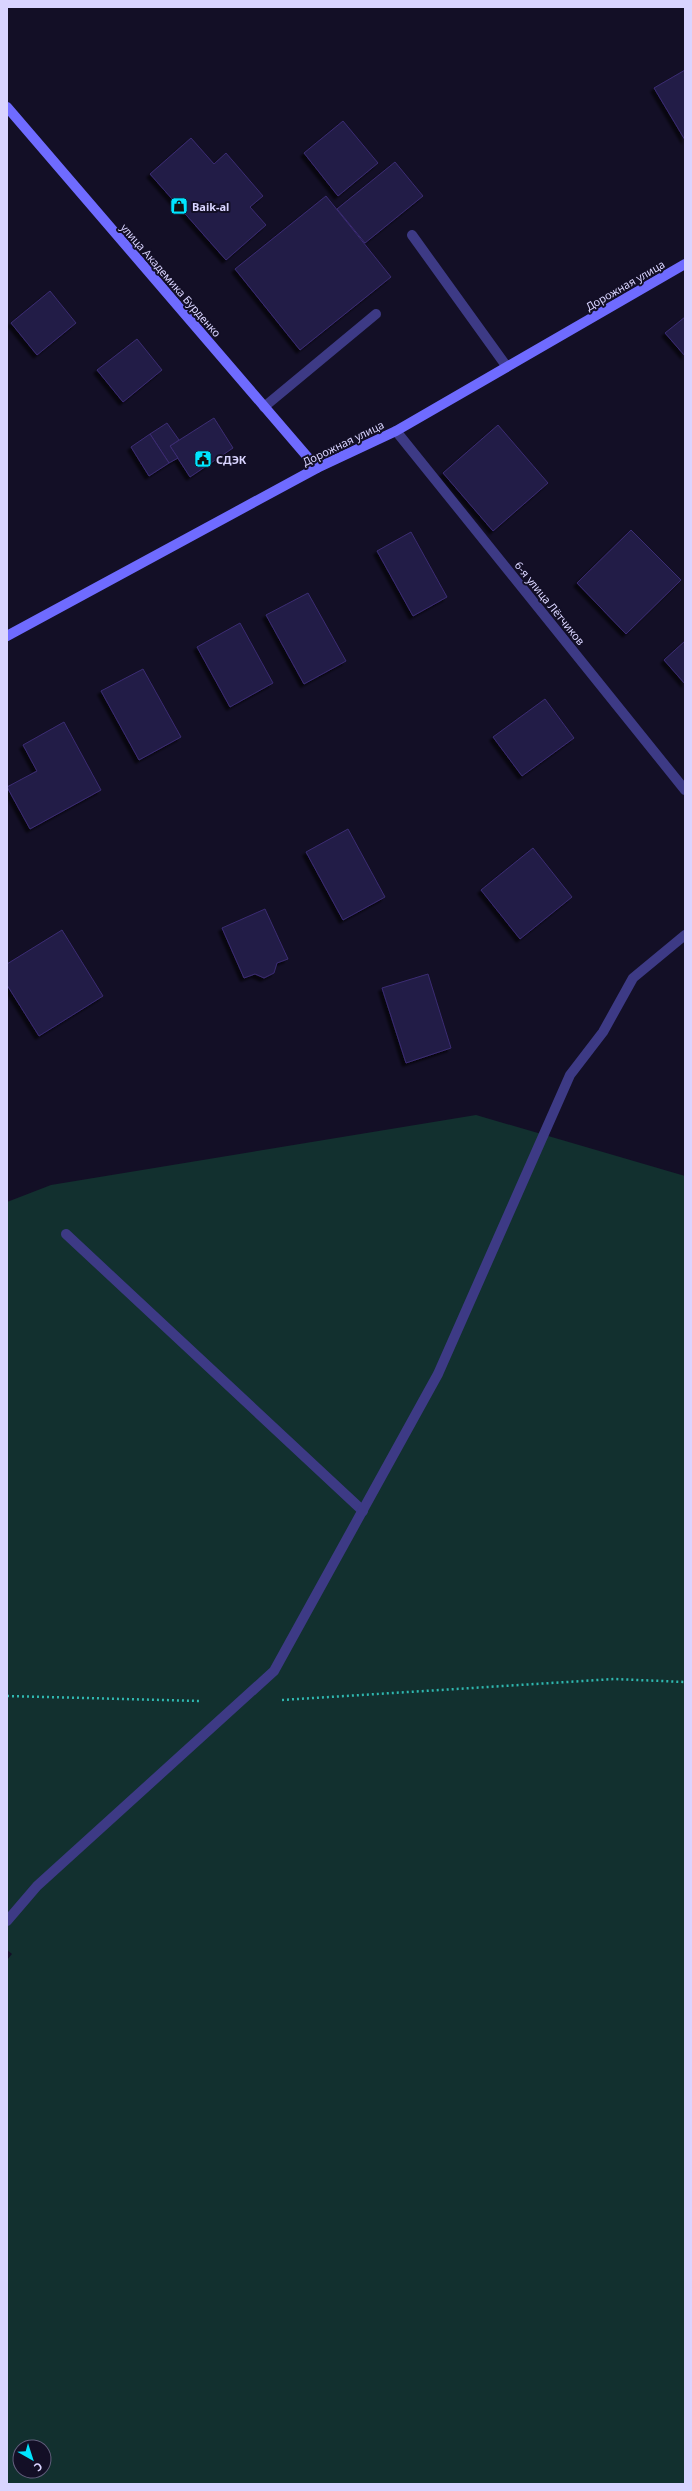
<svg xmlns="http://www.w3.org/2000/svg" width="692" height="2491" font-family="'Noto Sans',sans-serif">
<defs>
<filter id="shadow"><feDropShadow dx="-3.5" dy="3.5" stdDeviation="1" flood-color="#0009"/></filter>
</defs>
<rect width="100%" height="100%" fill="#130f26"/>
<path fill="#12302f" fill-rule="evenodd" d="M 476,1115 L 685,1176 L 685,2484 L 7,2484 L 7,1960 L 12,1954 L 7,1950 L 7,1202 L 51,1185 ZM 20,2447 L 44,2447 L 44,2471 L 20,2471 Z"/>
<g fill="#241b47" stroke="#3b2d73" filter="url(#shadow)">
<path d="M 685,70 L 685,140 L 654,88 Z"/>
<path d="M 343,121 L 378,163 L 338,196 L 304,153 Z"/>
<path d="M 191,138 L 214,164 L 226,153 L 263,196 L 250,207 L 266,225 L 226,260 L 150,174 Z"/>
<path d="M 395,162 L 423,196 L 365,243 L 337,209 Z"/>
<path d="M 326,196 L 391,277 L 300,350 L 235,269 Z"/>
<path d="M 50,291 L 76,323 L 37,355 L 11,323 Z"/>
<path d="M 685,317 L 685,356 L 665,333 Z"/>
<path d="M 137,339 L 162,370 L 123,402 L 97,370 Z"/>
<path d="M 214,418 L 233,448 L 190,477 L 170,446 Z"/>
<path d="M 167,423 L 179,440 L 170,446 L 178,458 L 169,463 L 150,434 Z"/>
<path d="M 498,425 L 548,483 L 493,531 L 443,473 Z"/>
<path d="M 150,434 L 169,463 L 149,476 L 131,447 Z"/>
<path d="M 631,530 L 681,580 L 626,634 L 577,583 Z"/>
<path d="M 411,532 L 447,597 L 413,616 L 377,551 Z"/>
<path d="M 308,593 L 346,661 L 304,684 L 266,615 Z"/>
<path d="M 240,623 L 273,683 L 230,707 L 197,647 Z"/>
<path d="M 685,641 L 685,684 L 664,660 Z"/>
<path d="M 143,669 L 181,737 L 139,760 L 101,691 Z"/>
<path d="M 545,699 L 574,738 L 522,776 L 493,737 Z"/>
<path d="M 64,722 L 101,790 L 30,829 L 7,787 L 37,771 L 23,745 Z"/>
<path d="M 348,829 L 385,897 L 343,920 L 306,852 Z"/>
<path d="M 533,848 L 572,897 L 520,939 L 481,890 Z"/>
<path d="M 265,909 L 288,959 L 277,963 L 274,973 L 264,978 L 255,974 L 244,978 L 222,928 Z"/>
<path d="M 62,930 L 103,996 L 39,1036 L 7,985 L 7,964 Z"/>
<path d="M 428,974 L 451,1048 L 406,1063 L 382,988 Z"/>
</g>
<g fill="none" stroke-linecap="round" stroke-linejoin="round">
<g stroke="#2fb8b0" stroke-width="2.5" stroke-dasharray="2 3" stroke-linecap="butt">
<path d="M 7,1696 L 201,1701"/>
<path d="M 282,1700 L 614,1679 L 685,1682"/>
</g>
<g stroke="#3d3a85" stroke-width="10">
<path d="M 412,235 L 507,367"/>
<path d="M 264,407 L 376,314"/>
</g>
<g stroke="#3d3a85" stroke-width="10">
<path d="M 396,431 L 685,790"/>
<path d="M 66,1234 L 363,1511"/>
<path d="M 7,1921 L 37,1886 L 274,1671 L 438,1374 L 570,1075 L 603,1032 L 633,978 L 685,935"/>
</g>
<g stroke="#6f6bff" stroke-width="10">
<path d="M 7,107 L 317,468"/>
<path d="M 7,636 L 317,468 L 396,431 L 685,264"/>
</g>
</g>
<defs>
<symbol id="shop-square" viewBox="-11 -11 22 22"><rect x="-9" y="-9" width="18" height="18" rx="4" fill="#00e5ff" stroke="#130f26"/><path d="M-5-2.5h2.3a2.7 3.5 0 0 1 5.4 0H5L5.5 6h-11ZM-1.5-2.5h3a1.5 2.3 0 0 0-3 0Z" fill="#111"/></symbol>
<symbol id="civic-square" viewBox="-11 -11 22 22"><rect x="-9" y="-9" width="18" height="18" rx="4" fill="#00e5ff" stroke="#130f26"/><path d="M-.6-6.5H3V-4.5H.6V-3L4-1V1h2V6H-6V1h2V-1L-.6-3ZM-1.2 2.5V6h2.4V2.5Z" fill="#111"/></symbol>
</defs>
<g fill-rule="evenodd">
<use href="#shop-square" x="169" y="196" width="20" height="20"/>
<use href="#civic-square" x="193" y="449" width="20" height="20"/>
</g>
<g text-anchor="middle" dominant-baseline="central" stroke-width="4" stroke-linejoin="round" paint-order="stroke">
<g font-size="11" font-weight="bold" fill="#d9d4ff" stroke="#130f26" text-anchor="start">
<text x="192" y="206">Baik-al</text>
<text x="216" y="459">СДЭК</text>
</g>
<g font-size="11" fill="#d9d4ff" stroke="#130f26">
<text transform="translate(171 280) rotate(49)">улица Академика Бурденко</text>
<text transform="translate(625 285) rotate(-30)">Дорожная улица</text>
<text transform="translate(343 443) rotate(-26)">Дорожная улица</text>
<text transform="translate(550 603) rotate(51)">6-я улица Лётчиков</text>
</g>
</g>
<rect width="692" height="2491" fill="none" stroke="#d9d4ff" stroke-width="16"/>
<g transform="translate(32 2459) rotate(141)"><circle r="19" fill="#130f26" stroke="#625e7d"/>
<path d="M0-3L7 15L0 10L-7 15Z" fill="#00e5ff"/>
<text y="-6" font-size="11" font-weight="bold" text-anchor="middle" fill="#d9d4ff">С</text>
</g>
</svg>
